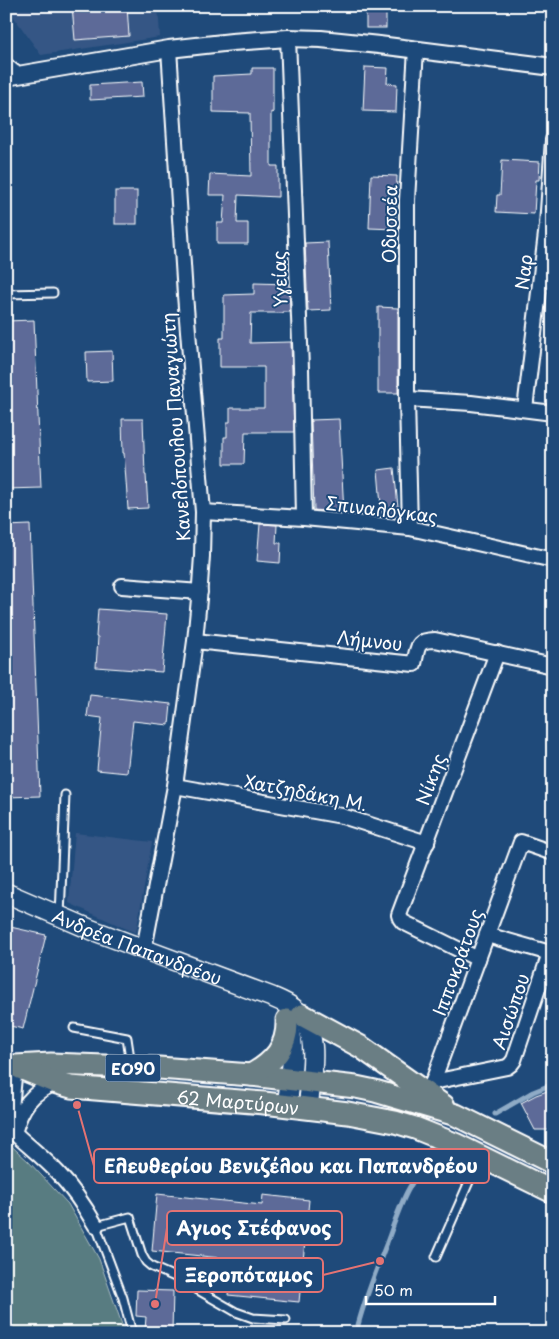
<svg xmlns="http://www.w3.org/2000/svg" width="559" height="1339" font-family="'Playpen Sans',sans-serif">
<rect width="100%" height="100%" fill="#1f4a7a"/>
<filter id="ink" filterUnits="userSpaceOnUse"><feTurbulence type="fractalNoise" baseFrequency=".02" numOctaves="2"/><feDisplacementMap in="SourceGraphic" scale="10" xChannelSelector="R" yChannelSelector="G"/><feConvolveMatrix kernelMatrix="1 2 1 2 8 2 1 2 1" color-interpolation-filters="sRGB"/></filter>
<g filter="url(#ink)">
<g fill="#365785">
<path d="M 6,6 L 158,6 L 160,37 L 41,55 Z"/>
<path d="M 75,833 L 152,842 L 136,933 L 69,903 Z"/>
</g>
<path fill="#597c81" stroke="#acbec0" d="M 6,1141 L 28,1161 L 68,1204 L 99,1259 L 125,1333 L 6,1333 Z"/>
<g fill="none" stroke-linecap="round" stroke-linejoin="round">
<g stroke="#8fabc6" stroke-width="5">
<path d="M 495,1114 L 533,1092 L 553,1084"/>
<path d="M 356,1333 C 363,1303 375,1273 386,1245 C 398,1213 407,1180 433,1157"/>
</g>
</g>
<g fill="#5d6b98" stroke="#fff">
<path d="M 72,6 L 127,6 L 129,36 L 75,40 Z"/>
<rect x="366" y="6" width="20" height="22"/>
<path d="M 365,67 L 388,68 L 387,83 L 397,84 L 396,112 L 363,111 Z"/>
<path d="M 252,68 L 273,68 L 273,113 L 271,112 L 271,166 L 278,166 L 278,197 L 238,195 L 237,223 L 248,223 L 248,244 L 217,244 L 217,223 L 223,223 L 225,195 L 209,195 L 210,174 L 251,176 L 250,113 L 213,112 L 213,76 L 252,74 Z"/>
<path d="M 142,82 L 143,97 L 90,100 L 90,85 Z"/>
<path d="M 502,160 L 540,162 L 539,180 L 536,180 L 534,214 L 496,212 L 497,195 L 500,195 Z"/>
<path d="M 371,175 L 397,176 L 395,229 L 369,228 Z"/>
<rect x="115" y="191" width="22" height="33"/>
<path d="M 328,242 L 331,310 L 308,311 L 305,243 Z"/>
<path d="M 254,283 L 289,284 L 290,312 L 283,312 L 283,313 L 251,313 L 250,343 L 291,342 L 294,432 L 245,432 L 244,464 L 224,464 L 224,437 L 227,437 L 227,422 L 230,422 L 230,408 L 264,408 L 264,367 L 220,367 L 220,338 L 224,338 L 224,295 L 254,294 Z"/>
<path d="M 378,307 L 398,308 L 398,393 L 378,393 Z"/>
<path d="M 34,320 L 41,488 L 6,489 L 6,321 Z"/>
<path d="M 112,351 L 113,381 L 87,382 L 86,352 Z"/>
<path d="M 122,419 L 143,419 L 145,475 L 146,475 L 148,508 L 128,509 L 124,453 L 123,453 Z"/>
<path d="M 339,419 L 344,513 L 314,510 L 311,420 Z"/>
<path d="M 394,468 L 399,516 L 382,517 L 378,470 Z"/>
<path d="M 260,524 L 277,525 L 276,543 L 281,543 L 280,563 L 257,561 Z"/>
<path d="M 30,525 L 40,796 L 6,797 L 6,526 Z"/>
<path d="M 98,609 L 167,614 L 162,672 L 96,667 L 98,637 L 96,637 Z"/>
<path d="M 90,695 L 171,704 L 169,725 L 133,721 L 127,773 L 97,770 L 102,718 L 87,716 Z"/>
<path d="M 6,926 L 46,935 L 23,1029 L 6,1025 Z"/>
<path d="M 553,1089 L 553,1130 L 535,1130 L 521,1103 L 536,1095 Z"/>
<path d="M 157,1194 L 262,1205 L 263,1195 L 309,1200 L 299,1302 L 228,1295 L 231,1259 L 152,1251 Z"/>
<path d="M 137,1290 L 173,1291 L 172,1331 L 145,1330 L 146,1317 L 136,1316 Z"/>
</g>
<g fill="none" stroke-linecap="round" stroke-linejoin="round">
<defs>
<g id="service">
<path d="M 6,61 L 19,72"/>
<path d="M 6,294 L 53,293"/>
<path d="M 60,916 L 65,795"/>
<path d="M 74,1028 L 127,1038 L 131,1065"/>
<path d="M 436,1257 L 479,1159"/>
<path d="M 132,1333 L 123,1298 L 96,1226 L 130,1217 L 142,1255 L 146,1262 L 152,1267 L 177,1278 L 236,1312 L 253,1318 L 286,1320"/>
</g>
<g id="minor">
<path d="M 288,38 L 301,368 L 304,518"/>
<path d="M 407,399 L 471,403 L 553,413"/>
<path d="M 525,409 L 547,225 L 553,140"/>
<path d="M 203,512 L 304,518 L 410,528 L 553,560"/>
<path d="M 410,528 L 407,399 L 407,200 L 416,49"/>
<path d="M 122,586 L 200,592"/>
<path d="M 195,641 L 414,664 C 418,647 416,640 435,640 L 553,666"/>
<path d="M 175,786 L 342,816 L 427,843"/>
<path d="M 487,935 L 550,953"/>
<path d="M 144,949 L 175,786 L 195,641 L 199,599 L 202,556 L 203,512 L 185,295 L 169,49"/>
<path d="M 478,959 L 403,922 L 400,918 L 399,915 L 497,653"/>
<path d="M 433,1082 L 507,1067 L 511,1064 L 514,1060 L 550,953 L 553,953"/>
<path d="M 428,1095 L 521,842 L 553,853"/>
<path d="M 6,1125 C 23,1142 42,1156 58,1173 C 73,1189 85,1207 96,1226"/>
<path d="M 14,1128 L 11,1109 L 15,1066"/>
<path d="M 14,1133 C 21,1108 31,1091 57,1083"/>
</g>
<path id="tertiary" d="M 6,77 L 169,49 L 232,42 L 288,38 L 321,39 L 379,45 L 553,67"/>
<g id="secondary">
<path id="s1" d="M 6,893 L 92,930 L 272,997 C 279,1000 287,1003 293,1008 C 323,1029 311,1077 308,1108"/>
<path d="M 287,1106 C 290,1081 297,1048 288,1024"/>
</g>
<g id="primary">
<path d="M 302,1015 L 361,1047 L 444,1106"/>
<path d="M 6,1065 L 15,1066 L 51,1064 L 159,1068 L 251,1075 L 356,1087 L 375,1091 L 456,1115 L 553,1163"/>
<path id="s2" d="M 20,1068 L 57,1083 L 71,1087 L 264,1103 L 348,1113 L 395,1122 L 415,1128 L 455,1144 L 553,1192"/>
<path d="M 251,1075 C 274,1062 288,1047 287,1020"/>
</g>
</defs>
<use href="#service" stroke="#fff" stroke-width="11"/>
<use href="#minor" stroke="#fff" stroke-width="18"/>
<use href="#tertiary" stroke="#fff" stroke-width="20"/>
<use href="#secondary" stroke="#fff" stroke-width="22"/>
<use href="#primary" stroke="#fff" stroke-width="25"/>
<use href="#service" stroke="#1f4a7a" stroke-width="7"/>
<use href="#minor" stroke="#1f4a7a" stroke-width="14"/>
<use href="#tertiary" stroke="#1f4a7a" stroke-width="16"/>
<use href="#secondary" stroke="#1f4a7a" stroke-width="19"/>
<use href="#primary" stroke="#6b7e84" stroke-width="21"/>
</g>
</g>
<g text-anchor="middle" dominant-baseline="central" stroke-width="4" stroke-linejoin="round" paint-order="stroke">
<rect fill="#1f4a7a" stroke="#bcc9d7" stroke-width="1" x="105.5" y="1054.5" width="55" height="27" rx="4"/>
<g font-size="16" font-weight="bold" fill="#fff">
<text x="133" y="1068">ΕΟ90</text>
</g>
<g font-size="18" fill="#fff" stroke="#1f4a7a">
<text transform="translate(389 224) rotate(-89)">Οδυσσέα</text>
<text transform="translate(523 272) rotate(-83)">Ναρ</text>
<text transform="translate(279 279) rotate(-92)">Υγείας</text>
<text transform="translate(175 427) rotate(-94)">Κανελόπουλου Παναγιώτη</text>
<text transform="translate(382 509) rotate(7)">Σπιναλόγκας</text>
<text transform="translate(370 640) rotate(6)">Λήμνου</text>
<text transform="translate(430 779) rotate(-70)">Νίκης</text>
<text transform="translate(306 792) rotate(11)">Χατζηδάκη Μ.</text>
<text stroke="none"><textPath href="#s1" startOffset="142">Ανδρέα Παπανδρέου</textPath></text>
<text transform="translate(457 962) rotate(-70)">Ιπποκράτους</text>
<text transform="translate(510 1011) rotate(-71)">Αισώπου</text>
<text stroke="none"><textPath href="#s2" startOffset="222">62 Μαρτύρων</textPath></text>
</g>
</g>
<path fill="none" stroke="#e47373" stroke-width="2" d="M77 1105L94 1166M155 1304L167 1228M380 1261L323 1275"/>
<g fill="#e47373" stroke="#1f4a7a" stroke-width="2">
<circle cx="77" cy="1105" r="5"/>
<circle cx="155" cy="1304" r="5"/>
<circle cx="380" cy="1261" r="5"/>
</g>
<g fill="#1f4a7a" stroke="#e47373" stroke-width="2">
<rect x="94" y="1149" width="395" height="34" rx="5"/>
<rect x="167" y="1211" width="175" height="34" rx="5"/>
<rect x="175" y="1258" width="148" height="34" rx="5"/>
</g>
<g font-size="19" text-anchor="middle" font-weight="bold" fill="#fff">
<text x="291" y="1173">Ελευθερίου Βενιζέλου και Παπανδρέου</text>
<text x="254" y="1235">Αγιος Στέφανος</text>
<text x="249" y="1282">Ξεροπόταμος</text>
</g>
<rect width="559" height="1339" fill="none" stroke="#1f4a7a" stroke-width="25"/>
<rect x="12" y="12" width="534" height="1314" fill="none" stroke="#fff" stroke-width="2" filter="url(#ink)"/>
<path d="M366 1296v8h129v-8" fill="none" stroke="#ffffff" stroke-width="2.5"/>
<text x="374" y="1296" font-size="15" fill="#ffffff" stroke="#1f4a7a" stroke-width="4" paint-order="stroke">50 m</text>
</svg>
